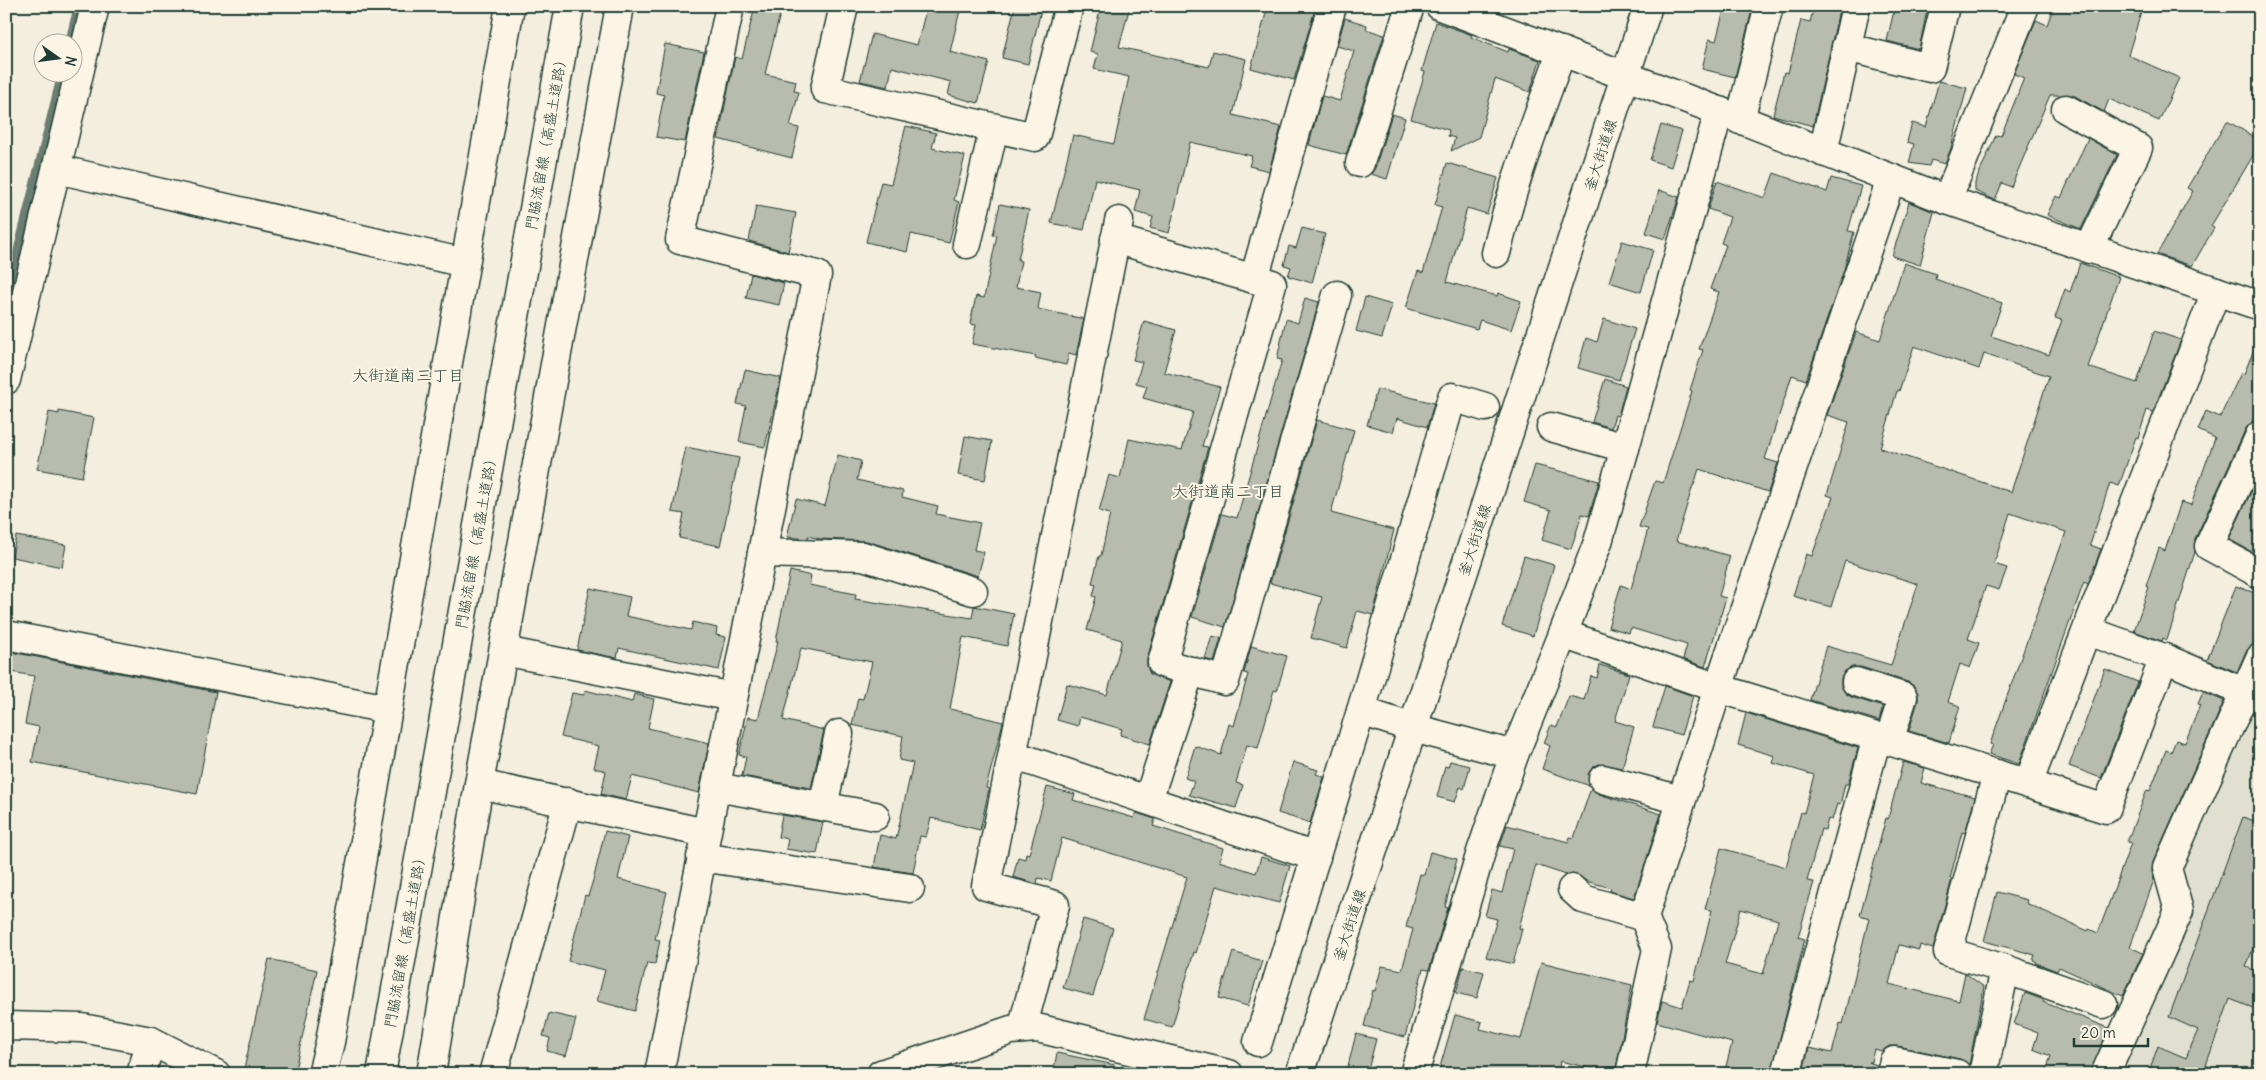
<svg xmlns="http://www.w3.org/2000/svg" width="2266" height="1080" font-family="Delius,'Klee One',sans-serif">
<rect width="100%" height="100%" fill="#f3eede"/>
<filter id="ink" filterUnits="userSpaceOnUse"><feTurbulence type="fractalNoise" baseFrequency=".02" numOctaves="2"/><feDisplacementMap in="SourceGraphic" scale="10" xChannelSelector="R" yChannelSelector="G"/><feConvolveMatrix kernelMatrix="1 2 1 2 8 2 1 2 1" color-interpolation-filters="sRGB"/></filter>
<g filter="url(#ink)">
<path fill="#e1dfd0" d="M 2260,689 L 2260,1074 L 2112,1074 L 2178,870 Z"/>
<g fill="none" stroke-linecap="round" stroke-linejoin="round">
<g stroke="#6c7d72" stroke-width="8">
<path d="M 69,42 L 78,6"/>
<path d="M 6,296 L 62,72"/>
</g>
</g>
<g fill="#b8bcae" stroke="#1f3d34" fill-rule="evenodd">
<path d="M 755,6 L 782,6 L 765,74 L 796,81 L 794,91 L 799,92 L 790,126 L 799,128 L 792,158 L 718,139 L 735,57 L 742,59 Z"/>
<path d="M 927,6 L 961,6 L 950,52 L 989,62 L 978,103 L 948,95 L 951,82 L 892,67 L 888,87 L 860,81 L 872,34 L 917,45 Z"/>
<path d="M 1015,6 L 1042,6 L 1028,64 L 1002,58 Z"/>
<path d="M 1101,6 L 1130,6 L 1119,47 L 1209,67 L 1213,51 L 1246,59 L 1233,115 L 1281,127 L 1269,171 L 1249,166 L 1252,156 L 1190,142 L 1169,233 L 1150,228 L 1153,217 L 1135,212 L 1140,190 L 1095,179 L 1084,230 L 1051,223 L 1073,135 L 1114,144 L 1129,77 L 1094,69 L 1098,54 L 1090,52 Z"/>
<path d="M 1268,6 L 1316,6 L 1294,80 L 1251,68 Z"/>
<path d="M 1725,6 L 1753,6 L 1735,77 L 1702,69 L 1709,39 L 1716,41 Z"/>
<path d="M 1814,6 L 1840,6 L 1813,126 L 1773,115 L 1784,72 L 1788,73 L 1801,20 L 1810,22 Z"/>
<path d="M 1895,6 L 1928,6 L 1919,49 L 1887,41 Z"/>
<path d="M 2054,6 L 2143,6 L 2128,55 L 2179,78 L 2159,121 L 2109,99 L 2104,112 L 2073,95 L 2050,95 L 2011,187 L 2002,183 L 1995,200 L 1975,191 L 1975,183 L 1996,135 L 2001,136 L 2024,78 L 2014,74 L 2036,20 L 2047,25 Z"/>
<path d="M 1345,18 L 1367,25 L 1366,29 L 1384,35 L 1346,155 L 1309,145 L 1322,96 L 1340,101 L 1354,51 L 1337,46 Z"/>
<path d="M 1436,22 L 1472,35 L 1471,37 L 1508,52 L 1509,49 L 1540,60 L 1530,92 L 1495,79 L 1479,137 L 1451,151 L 1455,138 L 1448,136 L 1449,130 L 1411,119 L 1425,72 L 1422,71 Z"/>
<path d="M 665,44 L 704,52 L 685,142 L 656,137 L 664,95 L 656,93 Z"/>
<path d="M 1939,81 L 1967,88 L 1951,148 L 1945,164 L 1931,160 L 1929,166 L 1909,163 L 1914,144 L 1907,142 L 1912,123 L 1926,127 Z"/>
<path d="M 1392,114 L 1405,118 L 1387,179 L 1371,174 L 1375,168 Z"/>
<path d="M 2227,121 L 2260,140 L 2260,144 L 2211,226 L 2214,228 L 2192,266 L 2162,256 L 2157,254 L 2193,191 L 2187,188 Z"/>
<path d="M 1661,125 L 1682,131 L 1671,167 L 1650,160 Z"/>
<path d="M 906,126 L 936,133 L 932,148 L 965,156 L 954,200 L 959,202 L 949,243 L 911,234 L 907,252 L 866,242 L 881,182 L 891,184 Z"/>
<path d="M 2088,138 L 2117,155 L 2081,229 L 2047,215 L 2056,196 L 2061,198 Z"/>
<path d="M 1447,163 L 1498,178 L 1487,214 L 1467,208 L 1447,282 L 1497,296 L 1498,293 L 1521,301 L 1511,330 L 1480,320 L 1477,329 L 1406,308 L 1418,271 L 1423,273 L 1442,207 L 1435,205 Z"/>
<path d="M 1774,173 L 1827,192 L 1831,178 L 1861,186 L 1848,231 L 1854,232 L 1843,273 L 1806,380 L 1792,375 L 1765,459 L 1778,463 L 1768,492 L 1699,469 L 1694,485 L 1693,485 L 1676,541 L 1730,556 L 1719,596 L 1726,598 L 1705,667 L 1683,659 L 1687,645 L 1631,628 L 1629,633 L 1608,627 L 1621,585 L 1631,589 L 1648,529 L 1639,527 L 1655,481 L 1663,483 L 1692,391 L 1690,390 L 1703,350 L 1699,349 L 1719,292 L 1710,289 L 1726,245 L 1721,243 L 1730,217 L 1708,209 L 1717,181 L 1765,198 Z"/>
<path d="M 1659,190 L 1679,197 L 1665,239 L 1646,233 Z"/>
<path d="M 1909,202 L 1934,212 L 1920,265 L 1892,256 Z"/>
<path d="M 1000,204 L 1029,210 L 1018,260 L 1021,261 L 1016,287 L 1041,292 L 1038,309 L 1084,319 L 1076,355 L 1069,353 L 1066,365 L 1035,358 L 1036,356 L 972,344 L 976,325 L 970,324 L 976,296 L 984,298 L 997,235 L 993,235 Z"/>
<path d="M 756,206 L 796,213 L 788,252 L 749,241 Z"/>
<path d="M 1302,228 L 1325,234 L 1312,283 L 1288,276 L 1291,267 L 1284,265 L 1289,246 L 1296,248 Z"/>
<path d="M 1622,241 L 1653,250 L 1641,292 L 1609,282 Z"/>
<path d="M 1904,263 L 1936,274 L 1935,279 L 2002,303 L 1991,336 L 2049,355 L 2062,320 L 2055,318 L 2065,289 L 2070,292 L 2080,263 L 2119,277 L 2088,367 L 2137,383 L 2154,331 L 2181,340 L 2153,412 L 2147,410 L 2138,438 L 2136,437 L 2119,486 L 2110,483 L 2090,545 L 2101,549 L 2088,584 L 2084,582 L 2019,764 L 1989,754 L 1993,745 L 1990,744 L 2066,532 L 2010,513 L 1994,564 L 2007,568 L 1999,590 L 1986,586 L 1968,639 L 1979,643 L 1970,668 L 1960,664 L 1948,702 L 1960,706 L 1949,743 L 1909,731 L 1918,701 L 1918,693 L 1914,686 L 1908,682 L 1861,667 L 1852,667 L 1845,671 L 1841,678 L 1841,686 L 1845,693 L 1851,697 L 1883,707 L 1879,721 L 1810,700 L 1826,646 L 1891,665 L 1918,584 L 1845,561 L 1831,607 L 1793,596 L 1806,554 L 1812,556 L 1833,497 L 1827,495 L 1849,422 L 1827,415 L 1856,332 L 1880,340 ZM 1914,346 L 1979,369 L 1984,354 L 2049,376 L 2011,492 L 1880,448 L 1897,391 L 1899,391 Z"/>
<path d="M 751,274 L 784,283 L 779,305 L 746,298 Z"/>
<path d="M 1365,297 L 1392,305 L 1382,338 L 1356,331 Z"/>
<path d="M 1305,298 L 1319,302 L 1225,627 L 1192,617 L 1222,514 L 1237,518 L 1282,360 L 1277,359 L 1286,319 L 1298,323 Z"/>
<path d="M 1604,319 L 1635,329 L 1619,380 L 1578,368 L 1586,338 L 1597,342 Z"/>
<path d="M 1144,321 L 1176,330 L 1164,372 L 1220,387 L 1202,446 L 1208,447 L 1147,659 L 1147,666 L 1150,674 L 1170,682 L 1150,744 L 1120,735 L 1122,729 L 1080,717 L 1078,726 L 1057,720 L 1067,684 L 1107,695 L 1122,640 L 1087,630 L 1096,597 L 1093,596 L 1096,584 L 1092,583 L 1099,556 L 1101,556 L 1110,514 L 1099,511 L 1109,475 L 1120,478 L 1129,439 L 1182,450 L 1193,412 L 1143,398 L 1147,386 L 1136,383 L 1142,362 L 1133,360 Z"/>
<path d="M 2259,337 L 2260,404 L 2252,422 L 2246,428 L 2195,539 L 2195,552 L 2167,640 L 2163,638 L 2162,641 L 2134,631 L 2149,587 L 2146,586 L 2159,548 L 2165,551 L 2181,502 L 2191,505 L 2215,438 L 2198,430 L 2206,411 L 2220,417 L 2241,373 L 2244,374 Z"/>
<path d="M 745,370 L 781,378 L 765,447 L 739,442 L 746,406 L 737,404 Z"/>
<path d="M 1605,379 L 1626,386 L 1618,416 L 1615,415 L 1611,428 L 1592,422 Z"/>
<path d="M 1377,389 L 1434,403 L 1427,427 L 1397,418 L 1393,432 L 1367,425 Z"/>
<path d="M 59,411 L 94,418 L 82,477 L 37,469 L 49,412 L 59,414 Z"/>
<path d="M 1317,420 L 1354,430 L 1331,513 L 1394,530 L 1373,615 L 1357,611 L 1347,648 L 1311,638 L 1322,597 L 1270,583 Z"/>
<path d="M 965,436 L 992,441 L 985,480 L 958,475 Z"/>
<path d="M 686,447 L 739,458 L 720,546 L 679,538 L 684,514 L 672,512 Z"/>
<path d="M 838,455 L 861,461 L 857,480 L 903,491 L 902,497 L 938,506 L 936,514 L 980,523 L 974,550 L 984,552 L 978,576 L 867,541 L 820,539 L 808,536 L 808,539 L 787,537 L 796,499 L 825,506 Z"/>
<path d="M 1535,465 L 1599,481 L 1589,516 L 1582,514 L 1571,549 L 1542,540 L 1551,510 L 1524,502 Z"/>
<path d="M 2260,473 L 2260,540 L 2254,553 L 2229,539 Z"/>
<path d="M 16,536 L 66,545 L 62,567 L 12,557 Z"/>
<path d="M 1524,556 L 1554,565 L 1533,636 L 1502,626 Z"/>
<path d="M 790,571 L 811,576 L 809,585 L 856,594 L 855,599 L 972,618 L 974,606 L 1014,614 L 1007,646 L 963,637 L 950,709 L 1003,722 L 986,788 L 989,789 L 980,830 L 931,818 L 926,837 L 920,836 L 913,873 L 874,867 L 880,835 L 896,839 L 913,763 L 899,760 L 903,736 L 852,725 L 858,698 L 863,699 L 872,662 L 801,648 L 783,720 L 824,730 L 811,788 L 742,776 L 746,757 L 739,755 L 748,717 L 758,719 L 778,641 L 776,641 Z"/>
<path d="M 2236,586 L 2260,595 L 2260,628 L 2253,644 L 2246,651 L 2237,672 L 2207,660 Z"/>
<path d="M 590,588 L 630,597 L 626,616 L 691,630 L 693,622 L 717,628 L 716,635 L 726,637 L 719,670 L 619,648 L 617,658 L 577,650 Z"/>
<path d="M 1212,636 L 1221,638 L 1214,662 L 1205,659 Z"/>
<path d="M 1251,646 L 1287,656 L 1277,691 L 1274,690 L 1258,748 L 1247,745 L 1236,783 L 1243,785 L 1236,808 L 1189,795 L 1194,781 L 1185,778 L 1195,746 L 1221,755 L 1229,724 L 1234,726 L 1248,674 L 1244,673 Z"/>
<path d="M 6,651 L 216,692 L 197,794 L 32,762 L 39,727 L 25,724 L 34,676 L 6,671 Z"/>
<path d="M 1600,665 L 1629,674 L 1615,721 L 1634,727 L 1622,768 L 1599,764 L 1592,768 L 1588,774 L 1590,786 L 1542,769 L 1550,746 L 1544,743 L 1551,725 L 1557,727 L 1569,696 L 1584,700 L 1591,676 L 1597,678 Z"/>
<path d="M 2105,669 L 2138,682 L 2101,778 L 2069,766 Z"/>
<path d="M 1665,686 L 1693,696 L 1681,735 L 1653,727 Z"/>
<path d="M 585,690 L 632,702 L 634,694 L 654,699 L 648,728 L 709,743 L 699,793 L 632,776 L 626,800 L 601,794 L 606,771 L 594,768 L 599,746 L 561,737 L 572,693 L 584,695 Z"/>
<path d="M 2203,692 L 2224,701 L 2153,862 L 2152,872 L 2154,880 L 2130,947 L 2143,953 L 2123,996 L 2059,967 L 2057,971 L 2036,963 L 2037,962 L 2033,960 L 2035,955 L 1984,941 L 1997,892 L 2027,900 L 2026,903 L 2088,931 L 2089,929 L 2098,933 L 2131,843 L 2127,842 L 2147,790 L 2150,791 L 2166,750 L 2171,752 L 2176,740 L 2185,743 L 2200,705 L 2198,704 Z"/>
<path d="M 1746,713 L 1858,748 L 1848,784 L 1845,784 L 1840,805 L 1837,804 L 1832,820 L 1828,819 L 1825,830 L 1821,829 L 1807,881 L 1814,882 L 1798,937 L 1805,939 L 1771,1074 L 1724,1074 L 1732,1043 L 1657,1022 L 1662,1001 L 1682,1007 L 1690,980 L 1694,981 L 1712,910 L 1705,909 L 1721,848 L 1786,867 L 1801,812 L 1804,813 L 1814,775 L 1773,763 L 1775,756 L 1738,745 ZM 1741,909 L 1778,920 L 1763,974 L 1725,964 Z"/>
<path d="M 1450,761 L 1470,766 L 1464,789 L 1460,787 L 1455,802 L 1437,797 L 1445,766 L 1448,767 Z"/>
<path d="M 1293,762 L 1318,770 L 1316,774 L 1324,777 L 1310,823 L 1278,813 Z"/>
<path d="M 1903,762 L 1925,768 L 1921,783 L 1975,797 L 1965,833 L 1962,832 L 1950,879 L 1952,879 L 1933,949 L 1920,945 L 1919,950 L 1899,945 L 1889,984 L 1959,1001 L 1965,973 L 1984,987 L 1969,1065 L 1960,1059 L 1897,1046 L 1889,1046 L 1882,1051 L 1874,1049 L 1871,1062 L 1868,1062 L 1877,1065 L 1876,1074 L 1824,1074 L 1804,1068 L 1809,1048 L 1832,1053 L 1840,1023 L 1843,1024 L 1869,918 L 1860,915 L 1886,818 L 1888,819 Z"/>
<path d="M 1047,787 L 1075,794 L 1073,800 L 1134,818 L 1136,813 L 1155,819 L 1153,826 L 1223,848 L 1219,861 L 1256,873 L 1261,857 L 1290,866 L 1279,903 L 1216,886 L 1196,953 L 1194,952 L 1172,1027 L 1144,1019 L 1187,877 L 1062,838 L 1051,881 L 1038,878 L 1037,884 L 1013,877 L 1018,857 L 1025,859 L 1026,853 L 1029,854 Z"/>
<path d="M 1591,788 L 1599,794 L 1661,814 L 1634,898 L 1610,891 L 1611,888 L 1586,881 L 1576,874 L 1566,875 L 1536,865 L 1519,928 L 1522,929 L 1513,964 L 1486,957 L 1497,919 L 1485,916 L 1492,890 L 1502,893 L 1513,849 L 1500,846 L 1507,825 L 1568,842 L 1570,837 L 1574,838 Z"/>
<path d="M 782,815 L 823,822 L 817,854 L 786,849 L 788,839 L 778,837 Z"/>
<path d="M 2243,817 L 2260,823 L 2260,930 L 2246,967 L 2260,972 L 2260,990 L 2253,1008 L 2230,999 L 2206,1065 L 2224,1074 L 2148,1074 L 2158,1046 L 2186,1058 L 2198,1030 L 2169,1017 Z"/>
<path d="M 605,831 L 628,837 L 618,879 L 667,892 L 655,939 L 660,940 L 655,964 L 647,963 L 635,1011 L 597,1001 L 605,970 L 568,961 L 585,895 L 588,896 L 594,877 Z"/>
<path d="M 1430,852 L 1457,859 L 1445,907 L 1448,908 L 1429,970 L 1423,969 L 1405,1037 L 1364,1026 L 1373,990 L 1375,991 L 1382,966 L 1402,970 L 1413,929 L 1406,927 L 1420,874 L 1424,875 Z"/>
<path d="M 1083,919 L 1113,928 L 1093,996 L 1063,988 Z"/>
<path d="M 1233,952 L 1262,961 L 1248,1006 L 1219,998 Z"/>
<path d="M 269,959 L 317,970 L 294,1074 L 265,1074 L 244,1069 Z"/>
<path d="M 1541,962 L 1632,985 L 1615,1074 L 1560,1061 L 1558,1074 L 1438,1074 L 1455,1015 L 1482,1022 L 1480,1029 L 1521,1039 Z"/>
<path d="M 1463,967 L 1484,972 L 1477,998 L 1456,993 Z"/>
<path d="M 2025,993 L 2044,1000 L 2043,1002 L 2109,1028 L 2090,1074 L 2045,1074 L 2051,1056 L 2033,1049 L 2038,1033 L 2014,1024 Z"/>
<path d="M 549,1013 L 576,1019 L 566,1056 L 547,1051 L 550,1038 L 543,1036 Z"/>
<path d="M 1356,1034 L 1376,1039 L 1367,1074 L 1346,1074 Z"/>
<path d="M 1057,1053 L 1115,1065 L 1114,1074 L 1053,1074 Z"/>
</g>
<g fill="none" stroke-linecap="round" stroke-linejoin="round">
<defs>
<g id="minor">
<path d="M 844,6 L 825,89 L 1035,137 L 1069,6"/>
<path d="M 1440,6 L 1719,111 L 1947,200 L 2260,306"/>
<path d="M 1846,47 L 1930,68 L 1945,6"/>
<path d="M 2066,109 L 2138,148 L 2089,249"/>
<path d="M 1740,120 L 1769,6"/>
<path d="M 1823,152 L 1856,6"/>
<path d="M 1360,163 L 1410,6"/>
<path d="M 57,169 L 465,263"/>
<path d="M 1947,200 L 2025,6"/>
<path d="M 1115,239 L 1272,284 L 1162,663 L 1225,681 L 1337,295"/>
<path d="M 967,244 L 994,128"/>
<path d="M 1496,253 C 1513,183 1537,118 1562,51"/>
<path d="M 1254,279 L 1332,6"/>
<path d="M 6,380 L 95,6"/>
<path d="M 1551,427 L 1625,448 L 1598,542 L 1563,634 L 1718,688 L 2028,784 L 2216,291"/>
<path d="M 2260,435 L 2209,546 L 2260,574"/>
<path d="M 1625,448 L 1719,111"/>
<path d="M 762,553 L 863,556 L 973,591"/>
<path d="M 2088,631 L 2164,658 L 2260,699"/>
<path d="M 6,635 L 388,709"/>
<path d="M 504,651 L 733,697"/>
<path d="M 1856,682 L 1903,697 L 1889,741"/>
<path d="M 1361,711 L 1413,728 L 1514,755"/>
<path d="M 1013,755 L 1316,857"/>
<path d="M 1603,779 L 1681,800"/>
<path d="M 479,784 L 706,833"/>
<path d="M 2028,784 L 2106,809 L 2164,658"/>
<path d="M 716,787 L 875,816"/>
<path d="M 1148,800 L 1190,671"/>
<path d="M 823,806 L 839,734"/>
<path d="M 701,857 L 910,888"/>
<path d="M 1572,889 L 1583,899 L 1644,917"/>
<path d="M 2005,969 L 2103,1004"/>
<path d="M 6,1026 L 82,1028 L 151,1041 L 216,1074"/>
<path d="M 1022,1029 L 1055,905 L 986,886 L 1119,221"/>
<path d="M 1258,1042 L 1361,711 L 1452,397 L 1485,407"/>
<path d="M 141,1074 L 151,1041"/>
<path d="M 322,1074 L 330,1042 L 510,6"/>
<path d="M 431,1074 L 479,784 L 620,6"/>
<path d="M 493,1074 L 568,802"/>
<path d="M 659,1074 L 817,275 L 680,240 L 730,6"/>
<path d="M 881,1074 L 1011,1030 L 1037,1028 L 1229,1074"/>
<path d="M 1300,1074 L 1648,6"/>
<path d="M 1414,1074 L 1481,852 L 1514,755 L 1563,634"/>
<path d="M 1630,1074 L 1657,949 L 1644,917 L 1718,688 L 1891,179"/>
<path d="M 1786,1074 L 1877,737"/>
<path d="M 1891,1074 L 1894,1061 L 1957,1074"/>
<path d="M 1983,1074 L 2005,969 L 1948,952 L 1997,774"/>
<path d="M 2105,1074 L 2179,911 L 2167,868 L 2260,658"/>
</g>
<path id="major" d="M 381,1074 L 570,6"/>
</defs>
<use href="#minor" stroke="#1f3d34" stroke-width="31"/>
<use href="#major" stroke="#1f3d34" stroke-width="31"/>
<use href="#minor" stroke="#fcf5e5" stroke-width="28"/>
<use href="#major" stroke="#fcf5e5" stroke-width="28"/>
</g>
</g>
<g text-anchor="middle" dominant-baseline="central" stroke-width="4" stroke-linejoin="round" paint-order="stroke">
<g font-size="15" fill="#1f3d34" stroke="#fcf5e5">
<text transform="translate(546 141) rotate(-80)">門脇流留線（高盛土道路）</text>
<text transform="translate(1600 155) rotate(-72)">釜大街道線</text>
<text transform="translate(476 540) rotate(-80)">門脇流留線（高盛土道路）</text>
<text transform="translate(1474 540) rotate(-72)">釜大街道線</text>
<text transform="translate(1349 925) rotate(-72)">釜大街道線</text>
<text transform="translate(405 939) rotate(-80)">門脇流留線（高盛土道路）</text>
</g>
<g font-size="16" fill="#1f3d34" stroke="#fcf5e5">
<text x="408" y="375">大街道南三丁目</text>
<text x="1228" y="491">大街道南二丁目</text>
</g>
</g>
<rect width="2266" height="1080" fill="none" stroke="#fcf5e5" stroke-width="25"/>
<rect x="12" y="12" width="2241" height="1055" fill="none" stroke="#1f3d34" stroke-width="2" filter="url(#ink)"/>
<g transform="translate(58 58) rotate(104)"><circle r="24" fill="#fcf5e5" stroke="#a4ab9e"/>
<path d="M0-4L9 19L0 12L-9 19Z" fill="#1f3d34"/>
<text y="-8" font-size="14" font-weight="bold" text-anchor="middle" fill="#1f3d34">N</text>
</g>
<path d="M2074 1038v8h74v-8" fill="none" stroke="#1f3d34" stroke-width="2.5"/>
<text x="2081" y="1038" font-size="15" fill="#1f3d34" stroke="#fcf5e5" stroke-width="4" paint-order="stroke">20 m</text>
</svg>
